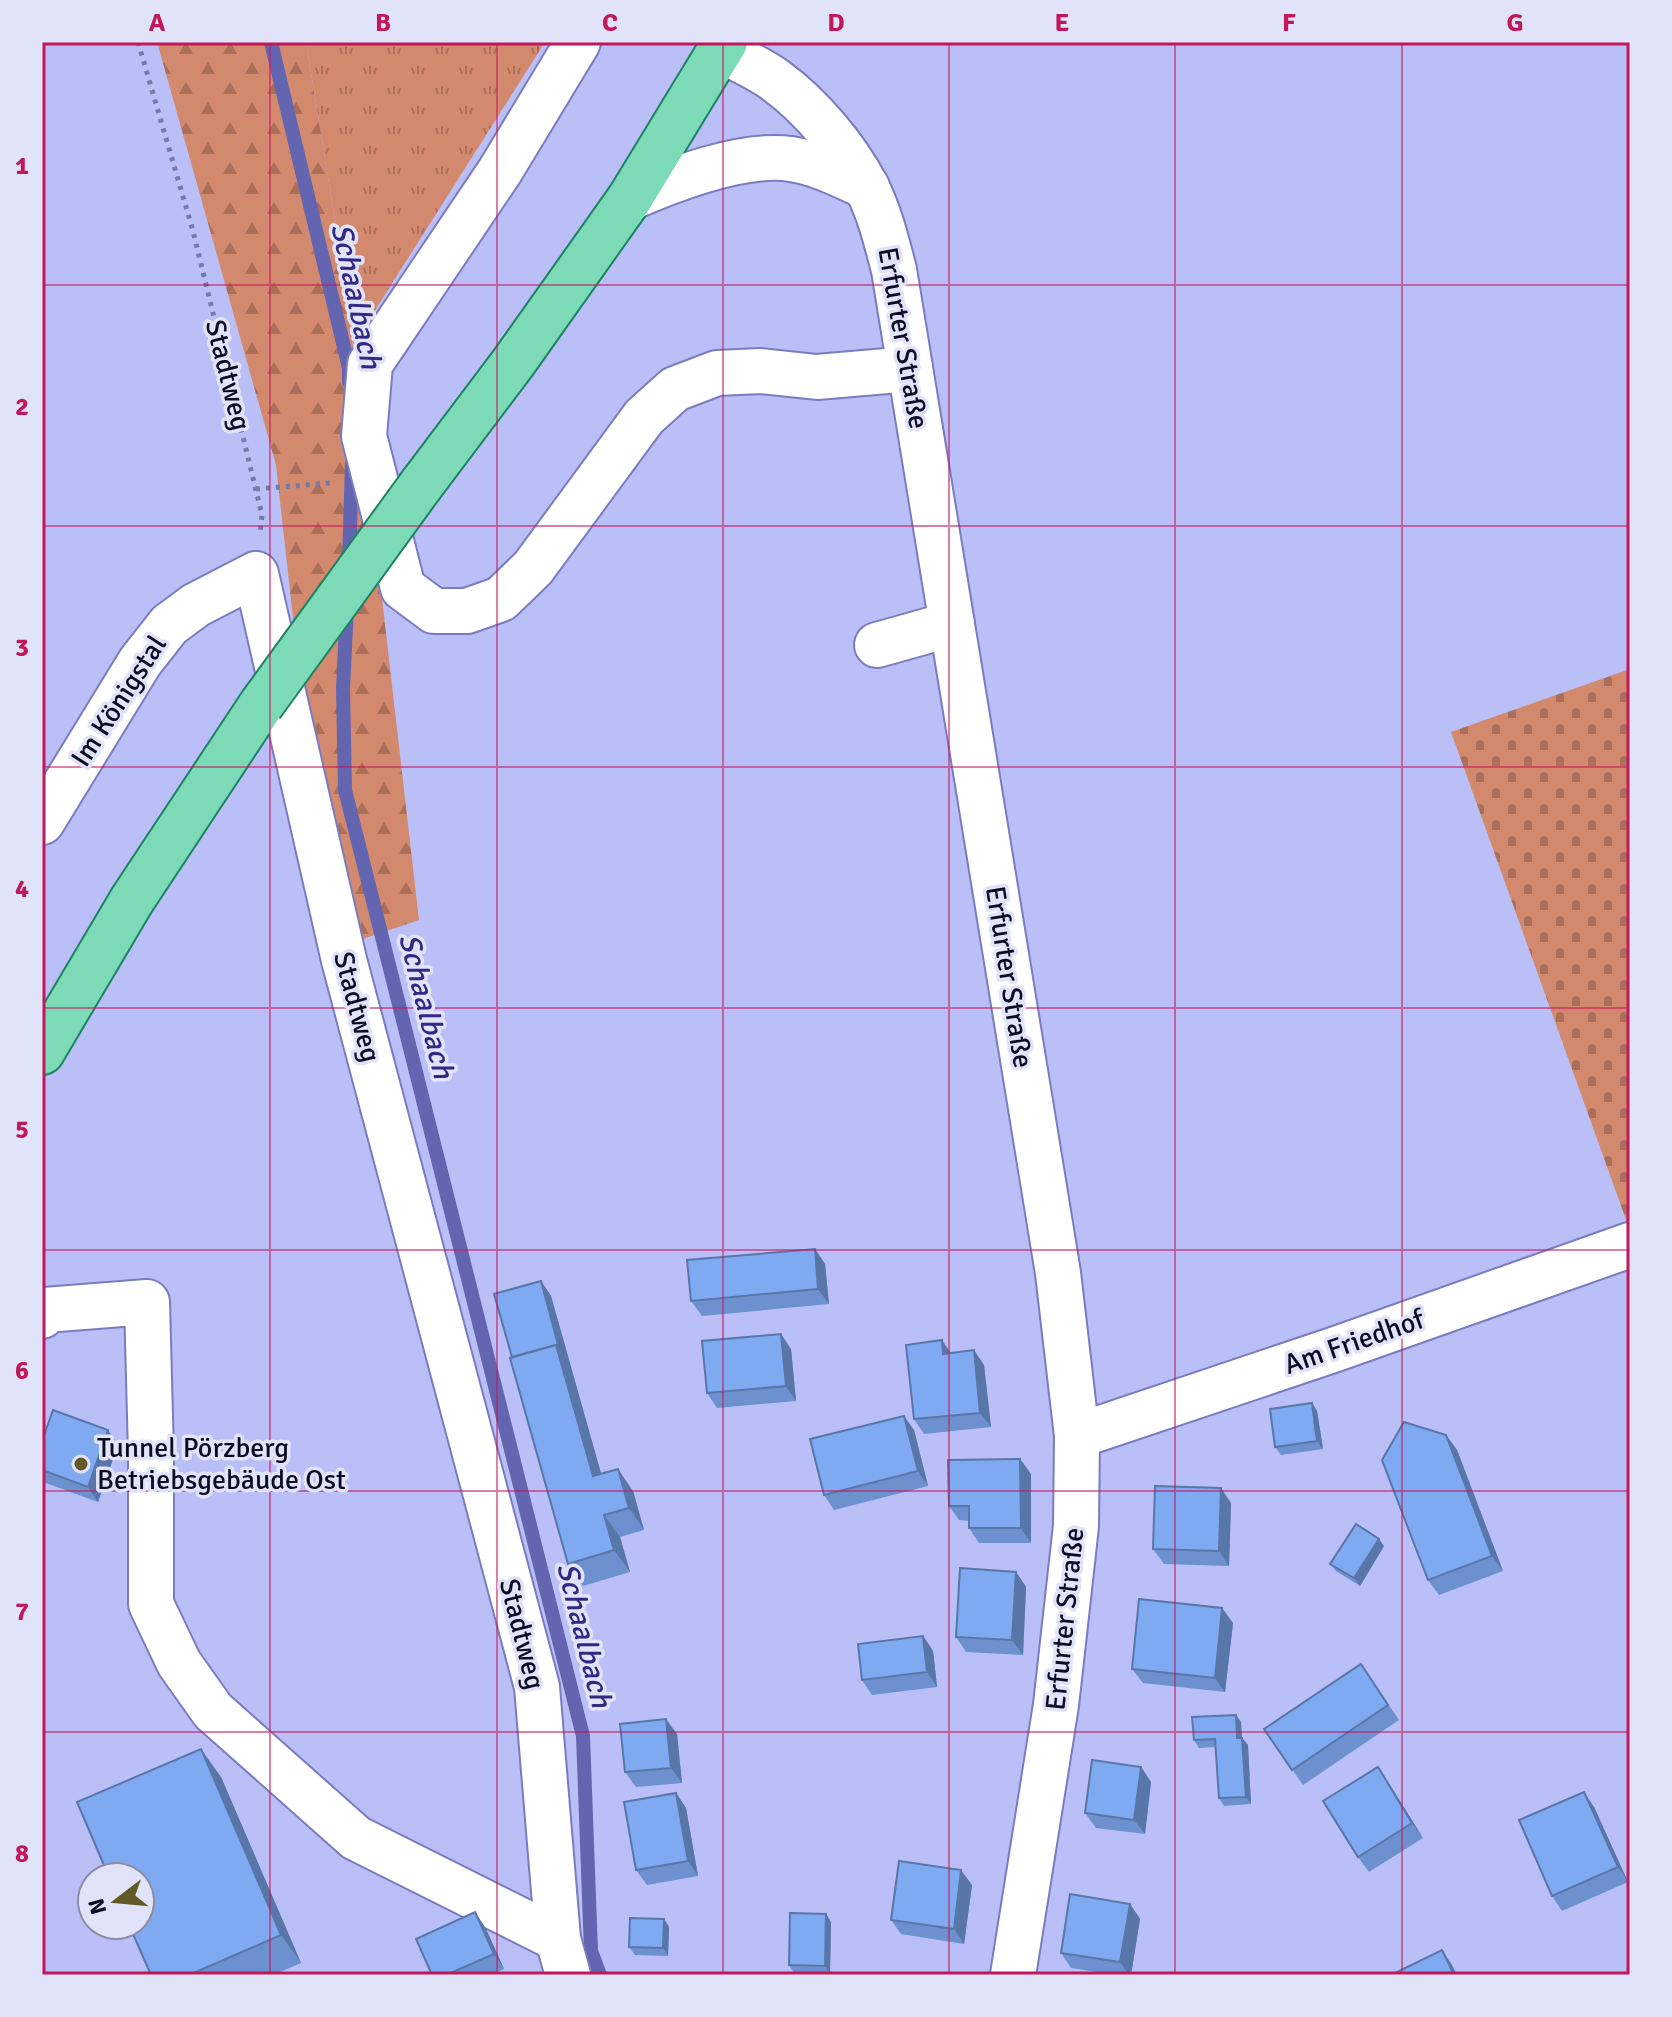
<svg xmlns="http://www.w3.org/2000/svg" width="1672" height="2017" font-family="Signika,sans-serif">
<defs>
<pattern id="grass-tufts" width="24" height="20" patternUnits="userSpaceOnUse" patternTransform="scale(2)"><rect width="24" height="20" fill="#d3896d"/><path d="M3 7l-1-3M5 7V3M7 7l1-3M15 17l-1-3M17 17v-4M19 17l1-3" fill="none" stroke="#aa6e59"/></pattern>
<pattern id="forest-firs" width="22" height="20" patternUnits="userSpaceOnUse" patternTransform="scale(2)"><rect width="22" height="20" fill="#d3896d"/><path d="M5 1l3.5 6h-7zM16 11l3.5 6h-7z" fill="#aa6e59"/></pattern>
<pattern id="cemetery-stones" width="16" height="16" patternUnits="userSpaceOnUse" patternTransform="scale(2)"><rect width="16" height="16" fill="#d3896d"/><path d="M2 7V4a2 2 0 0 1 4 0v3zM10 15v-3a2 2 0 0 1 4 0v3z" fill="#aa6e59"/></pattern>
</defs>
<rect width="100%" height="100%" fill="#babff8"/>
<path fill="url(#grass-tufts)" d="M 306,42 L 545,42 L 353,345 L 347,294 Z"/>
<path fill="url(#forest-firs)" d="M 157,42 L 306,42 L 347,294 L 419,920 L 330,950 L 276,465 Z"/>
<path fill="url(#cemetery-stones)" d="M 1630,669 L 1630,1228 L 1629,1228 L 1451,732 Z"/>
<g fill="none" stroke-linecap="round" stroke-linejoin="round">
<g stroke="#6465b0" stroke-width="14">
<path d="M 271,42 L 349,368 L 349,382"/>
<path d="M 349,562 L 352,463"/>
<path d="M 347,607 L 343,688 L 345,790 L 583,1736 L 591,1951 L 600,1975"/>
</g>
<defs>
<g id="minor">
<path d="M 578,42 L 500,171 L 370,364 L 364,436 L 403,588 L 434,611 L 467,611 L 501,599 L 533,568 L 644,417 L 675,389 L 717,373 L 761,371 L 817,377 L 910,369"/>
<path d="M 721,50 C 739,60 759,68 775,80 C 811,106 847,149 867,188 C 880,214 887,243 894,270 L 1058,1273 L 1077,1436 L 1076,1526 L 1056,1705 L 1013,1975"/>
<path d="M 630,198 C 674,179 743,152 791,159 C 818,163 843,176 867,187"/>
<path d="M 877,645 L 952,624"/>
<path d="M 42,822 L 140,662 L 169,625 L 196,605 L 256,574 L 344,960 L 537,1687 L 558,1939 L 568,1975"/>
<path d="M 42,1316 L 45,1310 L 147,1302 L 151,1454 L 151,1604 L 179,1663 L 213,1711 L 356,1838 L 558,1939"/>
<path d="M 1077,1436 L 1333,1350 L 1630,1245"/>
</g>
<g id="major">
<path d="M 421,485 L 513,363 L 630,198 L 725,42"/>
<path d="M 42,1052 L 132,900 L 261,705"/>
</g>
</defs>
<use href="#minor" stroke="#797cbf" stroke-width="48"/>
<use href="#major" stroke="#1c8263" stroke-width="48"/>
<g stroke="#7779a6" stroke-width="5" stroke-dasharray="4 6" stroke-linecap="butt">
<path d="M 138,42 L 193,231 L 262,515 L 260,533"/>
<path d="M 256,489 L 330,483"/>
</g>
<use href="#minor" stroke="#fff" stroke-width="44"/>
<use href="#major" stroke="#7cdab6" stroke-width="44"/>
<defs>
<path id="major-bridge" d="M 261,705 L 421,485"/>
</defs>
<use href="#major-bridge" stroke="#1c8263" stroke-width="48" stroke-linecap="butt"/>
<use href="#major-bridge" stroke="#7cdab6" stroke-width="44"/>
</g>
<g fill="#6d91cf">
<path d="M 815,1249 L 825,1264 L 829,1304 L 702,1316 L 691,1301 Z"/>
<path d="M 541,1281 L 551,1296 L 601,1474 L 633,1491 L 644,1530 L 620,1537 L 630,1572 L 583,1586 L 568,1564 L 512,1357 Z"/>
<path d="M 791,1349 L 796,1401 L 717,1408 L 707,1393 Z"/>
<path d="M 984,1365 L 991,1427 L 924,1434 L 914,1419 Z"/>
<path d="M 1312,1403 L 1317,1411 L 1323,1449 L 1281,1455 L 1275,1447 Z"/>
<path d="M 914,1430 L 928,1486 L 834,1510 L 824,1495 Z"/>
<path d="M 1446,1435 L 1457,1450 L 1503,1571 L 1439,1595 L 1428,1580 Z"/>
<path d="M 42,1441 L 118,1445 L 98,1502 L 43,1482 L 42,1480 Z"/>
<path d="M 1020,1459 L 1031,1474 L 1031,1543 L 979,1543 L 969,1528 L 969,1521 L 959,1520 L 949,1506 Z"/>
<path d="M 1231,1503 L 1229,1566 L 1164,1564 L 1153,1549 Z"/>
<path d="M 1384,1546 L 1360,1586 L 1336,1571 L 1330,1564 Z"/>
<path d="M 1016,1572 L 1026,1587 L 1023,1655 L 966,1652 L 956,1637 Z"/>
<path d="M 1222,1608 L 1233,1623 L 1225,1692 L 1143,1683 L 1132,1669 Z"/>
<path d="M 923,1636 L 933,1651 L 937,1687 L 872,1695 L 862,1680 Z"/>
<path d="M 1361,1664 L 1399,1720 L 1303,1785 L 1264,1729 Z"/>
<path d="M 1241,1722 L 1242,1738 L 1248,1745 L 1251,1804 L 1224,1806 L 1219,1798 L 1216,1747 L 1199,1748 L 1194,1740 Z"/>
<path d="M 677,1734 L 682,1783 L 636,1787 L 625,1772 Z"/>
<path d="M 1141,1767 L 1151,1782 L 1145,1834 L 1096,1828 L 1085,1813 Z"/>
<path d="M 221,1777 L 301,1963 L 273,1975 L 151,1975 Z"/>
<path d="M 1388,1782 L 1423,1838 L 1369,1872 L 1358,1857 Z"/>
<path d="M 676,1793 L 686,1808 L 698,1876 L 647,1885 L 636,1870 Z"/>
<path d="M 1594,1807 L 1628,1882 L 1562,1911 L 1552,1896 Z"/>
<path d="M 972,1885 L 964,1944 L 901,1934 L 891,1920 Z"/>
<path d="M 1130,1904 L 1140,1919 L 1131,1975 L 1115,1975 L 1071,1968 L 1061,1953 Z"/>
<path d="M 826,1914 L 831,1922 L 830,1974 L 794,1973 L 789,1965 Z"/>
<path d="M 664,1919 L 669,1927 L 668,1956 L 635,1955 L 629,1947 Z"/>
<path d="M 485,1927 L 504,1969 L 490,1975 L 432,1975 Z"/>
</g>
<g fill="#5976a9">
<path d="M 815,1249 L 825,1264 L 829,1304 L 818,1289 Z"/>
<path d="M 541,1281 L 551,1296 L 608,1498 L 593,1476 L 556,1345 Z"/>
<path d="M 781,1334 L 791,1349 L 796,1401 L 786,1386 Z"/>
<path d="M 942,1340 L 952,1355 L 943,1354 Z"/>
<path d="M 974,1350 L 984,1365 L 991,1427 L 980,1413 Z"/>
<path d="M 1312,1403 L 1317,1411 L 1323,1449 L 1317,1441 Z"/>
<path d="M 904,1416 L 914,1430 L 928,1486 L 918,1471 Z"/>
<path d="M 108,1430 L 118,1445 L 98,1502 L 88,1487 Z"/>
<path d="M 1446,1435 L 1457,1450 L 1503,1571 L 1492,1556 Z"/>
<path d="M 1020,1459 L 1031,1474 L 1031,1543 L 1021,1528 Z"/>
<path d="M 618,1469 L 633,1491 L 644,1530 L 629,1508 Z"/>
<path d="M 1221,1488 L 1231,1503 L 1229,1566 L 1219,1551 Z"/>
<path d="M 604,1515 L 620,1537 L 630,1572 L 614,1550 Z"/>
<path d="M 1379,1539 L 1384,1546 L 1360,1586 L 1354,1578 Z"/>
<path d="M 1016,1572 L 1026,1587 L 1023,1655 L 1012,1640 Z"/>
<path d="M 1222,1608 L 1233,1623 L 1225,1692 L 1215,1678 Z"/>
<path d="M 923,1636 L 933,1651 L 937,1687 L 927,1672 Z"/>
<path d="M 1236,1715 L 1241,1722 L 1242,1745 L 1237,1738 Z"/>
<path d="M 666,1719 L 677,1734 L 682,1783 L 671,1768 Z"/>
<path d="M 1242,1738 L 1248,1745 L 1251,1804 L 1246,1797 Z"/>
<path d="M 201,1749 L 221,1777 L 301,1963 L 281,1935 Z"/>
<path d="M 1141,1767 L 1151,1782 L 1145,1834 L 1134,1820 Z"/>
<path d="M 1378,1767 L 1388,1782 L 1423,1838 L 1412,1823 Z"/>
<path d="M 1584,1792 L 1594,1807 L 1628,1882 L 1618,1867 Z"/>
<path d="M 676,1793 L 686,1808 L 698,1876 L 688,1861 Z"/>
<path d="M 961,1870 L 972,1885 L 964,1944 L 954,1929 Z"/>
<path d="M 1130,1904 L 1140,1919 L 1131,1975 L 1129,1975 L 1120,1962 Z"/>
<path d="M 475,1912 L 485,1927 L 504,1969 L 494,1954 Z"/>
<path d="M 826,1914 L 831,1922 L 830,1974 L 825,1966 Z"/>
<path d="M 664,1919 L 669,1927 L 668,1956 L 663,1948 Z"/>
<path d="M 1442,1950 L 1452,1965 L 1457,1975 L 1454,1975 Z"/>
</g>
<g fill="#7fa9f1" stroke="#5976a9" stroke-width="2">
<path d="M 815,1249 L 818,1289 L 691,1301 L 687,1260 Z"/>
<path d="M 541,1281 L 560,1352 L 556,1345 L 512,1357 L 494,1294 Z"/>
<path d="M 781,1334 L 786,1386 L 707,1393 L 702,1341 Z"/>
<path d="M 942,1340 L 943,1354 L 974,1350 L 980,1413 L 914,1419 L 906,1345 Z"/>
<path d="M 556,1345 L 593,1476 L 618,1469 L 629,1508 L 604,1515 L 614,1550 L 568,1564 L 510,1358 Z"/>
<path d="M 1312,1403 L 1317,1441 L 1275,1447 L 1270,1409 Z"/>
<path d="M 53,1410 L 108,1430 L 88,1487 L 42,1470 L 42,1441 Z"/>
<path d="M 904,1416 L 918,1471 L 824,1495 L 810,1439 Z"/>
<path d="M 1404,1422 L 1446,1435 L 1492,1556 L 1428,1580 L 1382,1460 Z"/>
<path d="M 1020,1459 L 1021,1528 L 969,1528 L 969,1506 L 949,1506 L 948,1460 Z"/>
<path d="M 1155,1486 L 1221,1488 L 1219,1551 L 1153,1549 Z"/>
<path d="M 1356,1524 L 1379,1539 L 1354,1578 L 1330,1564 Z"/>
<path d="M 960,1568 L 1016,1572 L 1012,1640 L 956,1637 Z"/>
<path d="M 1139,1599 L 1222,1608 L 1215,1678 L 1132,1669 Z"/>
<path d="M 923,1636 L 927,1672 L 862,1680 L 858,1644 Z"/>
<path d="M 1361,1664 L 1388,1705 L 1292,1770 L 1264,1729 Z"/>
<path d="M 1236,1715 L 1237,1738 L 1242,1738 L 1246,1797 L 1219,1798 L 1215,1739 L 1194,1740 L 1192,1717 Z"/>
<path d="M 666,1719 L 671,1768 L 625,1772 L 620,1724 Z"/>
<path d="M 201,1749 L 281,1935 L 189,1975 L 151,1975 L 129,1925 L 140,1925 L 140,1877 L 109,1877 L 77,1802 Z"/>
<path d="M 1092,1760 L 1141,1767 L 1134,1820 L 1085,1813 Z"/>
<path d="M 1378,1767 L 1412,1823 L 1358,1857 L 1323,1801 Z"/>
<path d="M 1584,1792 L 1618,1867 L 1552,1896 L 1519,1820 Z"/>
<path d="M 676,1793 L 688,1861 L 636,1870 L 624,1802 Z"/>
<path d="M 899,1861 L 961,1870 L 954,1929 L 891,1920 Z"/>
<path d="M 1070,1894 L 1130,1904 L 1120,1962 L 1061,1953 Z"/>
<path d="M 475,1912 L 494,1954 L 446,1975 L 432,1975 L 416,1939 Z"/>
<path d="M 790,1913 L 826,1914 L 825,1966 L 789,1965 Z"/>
<path d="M 630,1918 L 664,1919 L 663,1948 L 629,1947 Z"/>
<path d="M 1442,1950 L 1454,1975 L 1391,1975 Z"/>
</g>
<path fill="none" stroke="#c2185b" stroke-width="2" stroke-opacity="0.55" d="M 270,42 L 270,1975M 497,42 L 497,1975M 723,42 L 723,1975M 949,42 L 949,1975M 1175,42 L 1175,1975M 1402,42 L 1402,1975M 42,285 L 1630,285M 42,526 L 1630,526M 42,767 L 1630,767M 42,1008 L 1630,1008M 42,1250 L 1630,1250M 42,1491 L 1630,1491M 42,1732 L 1630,1732"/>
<circle fill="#615a26" stroke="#e1e3f9" stroke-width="3" cx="81" cy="1464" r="8"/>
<g text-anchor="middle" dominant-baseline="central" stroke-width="7" stroke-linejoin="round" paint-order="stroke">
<g font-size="28" fill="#0c0b24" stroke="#e1e3f9">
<text transform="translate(903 338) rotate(80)">Erfurter Straße</text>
<text transform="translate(228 375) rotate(76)">Stadtweg</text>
<text transform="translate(119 701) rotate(-57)">Im Königstal</text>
<text transform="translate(1009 977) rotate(81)">Erfurter Straße</text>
<text transform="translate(357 1007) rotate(75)">Stadtweg</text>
<text transform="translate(1354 1342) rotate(-19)">Am Friedhof</text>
<text transform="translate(1065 1619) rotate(-84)">Erfurter Straße</text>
<text transform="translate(522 1634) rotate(76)">Stadtweg</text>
</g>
<g font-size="28" fill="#0c0b24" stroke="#e1e3f9" text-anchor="start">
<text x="97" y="1448">Tunnel Pörzberg<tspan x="97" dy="32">Betriebsgebäude Ost</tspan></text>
</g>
<g font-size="30" font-style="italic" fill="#332984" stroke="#e1e3f9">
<text transform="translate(356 296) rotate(78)">Schaalbach</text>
<text transform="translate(426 1006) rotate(76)">Schaalbach</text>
<text transform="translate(584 1635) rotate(76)">Schaalbach</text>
</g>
</g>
<rect width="1672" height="2017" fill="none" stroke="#e1e3f9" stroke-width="88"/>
<g transform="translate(116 1901) rotate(254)"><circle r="38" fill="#e1e3f9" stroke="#8c8da4" stroke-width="2"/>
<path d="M0-6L14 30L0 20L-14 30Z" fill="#615a26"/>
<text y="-12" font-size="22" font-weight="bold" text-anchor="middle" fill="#0c0b24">N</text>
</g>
<rect x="44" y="44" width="1584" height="1929" fill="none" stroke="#c2185b" stroke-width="3"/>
<g font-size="26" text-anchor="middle" font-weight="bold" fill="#c2185b">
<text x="157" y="31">A</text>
<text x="383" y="31">B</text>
<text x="610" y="31">C</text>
<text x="836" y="31">D</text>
<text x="1062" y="31">E</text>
<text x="1289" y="31">F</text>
<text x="1515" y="31">G</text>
<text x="22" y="174">1</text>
<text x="22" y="415">2</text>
<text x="22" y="656">3</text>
<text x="22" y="897">4</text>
<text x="22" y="1138">5</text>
<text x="22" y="1379">6</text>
<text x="22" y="1620">7</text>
<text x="22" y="1862">8</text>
</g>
</svg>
